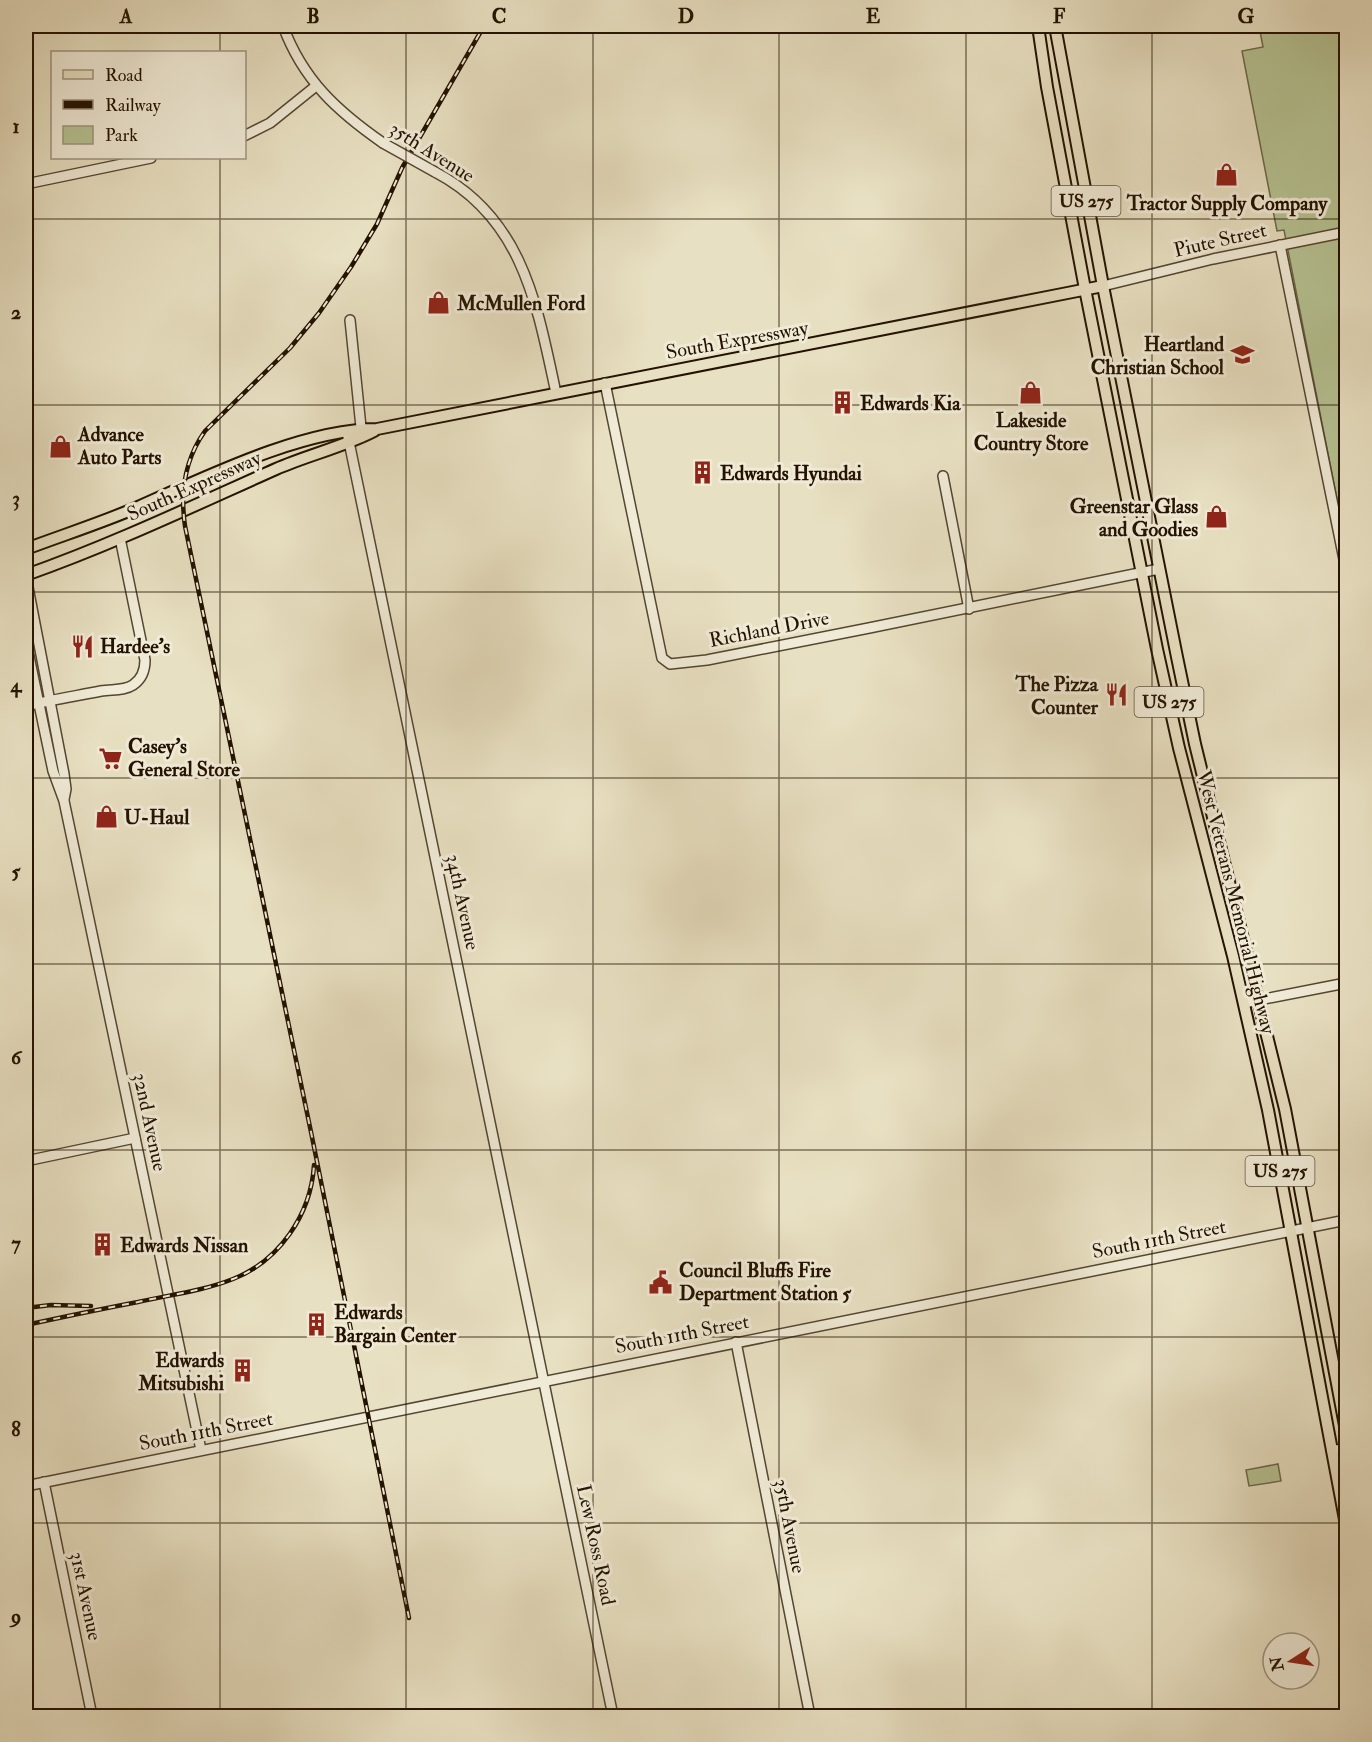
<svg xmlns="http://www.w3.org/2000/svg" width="1372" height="1742" font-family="'IM FELL Double Pica',serif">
<rect width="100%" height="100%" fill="#e8e0c2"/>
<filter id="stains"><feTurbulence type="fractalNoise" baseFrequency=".00333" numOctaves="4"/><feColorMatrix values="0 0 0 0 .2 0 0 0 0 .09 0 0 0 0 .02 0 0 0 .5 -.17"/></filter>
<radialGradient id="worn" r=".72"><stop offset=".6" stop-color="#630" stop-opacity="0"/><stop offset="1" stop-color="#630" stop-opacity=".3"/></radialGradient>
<g fill="#b6c293" stroke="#6c6a4a" stroke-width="1.5">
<path d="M 1236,26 L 1346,26 L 1346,545 L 1284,230 L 1277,231 L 1242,51 L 1263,47 L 1259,26 L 1237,30 Z"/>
<path d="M 1278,1464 L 1281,1481 L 1249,1486 L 1246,1470 Z"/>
</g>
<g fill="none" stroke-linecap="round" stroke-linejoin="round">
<defs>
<g id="minor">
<path d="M 283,26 C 303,80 337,111 383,143"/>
<path d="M 244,136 L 270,123 L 316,86"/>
<path d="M 435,172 C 523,218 537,305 556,393"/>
<path d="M 26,184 L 151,158"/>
<path d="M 1280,245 L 1346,569"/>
<path d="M 1103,286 L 1213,259 L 1346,232"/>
<path d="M 350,320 L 362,437"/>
<path d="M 605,383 L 662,658 L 670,664 L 707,660 L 869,628 L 1159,569"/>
<path d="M 348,437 L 613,1716"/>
<path d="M 943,476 L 969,609"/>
<path d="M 26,577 L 64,774 L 66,789 L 64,799"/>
<path d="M 26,642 L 53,771 L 64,801 L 201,1450"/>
<path d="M 26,706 C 50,700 76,696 101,691 C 112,689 124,691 133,685 C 142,679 145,670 145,660 L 120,538"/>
<path d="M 1244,1003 L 1346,983"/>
<path d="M 26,1161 L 135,1138"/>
<path d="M 736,1342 L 810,1716"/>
<path d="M 1332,1451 L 1346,1448"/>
<path d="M 44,1482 L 92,1716"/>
<path d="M 26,1486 L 1346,1220"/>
</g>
<g id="major">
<path d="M 1038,26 L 1047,87 L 1085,289 L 1157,649 L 1179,748 L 1233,956 L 1268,1110 L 1346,1525"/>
<path d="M 1055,26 L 1103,286 L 1177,657 L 1195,744 L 1285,1109 L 1346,1431"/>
<path d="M 26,549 C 63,535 101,523 138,507 C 206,477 303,429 377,429 L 1103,286"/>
<path d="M 26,575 C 111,545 193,506 276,469 C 308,455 343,447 374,431"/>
</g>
</defs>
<use href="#minor" stroke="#544630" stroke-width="12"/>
<use href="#major" stroke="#231200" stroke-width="14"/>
<use href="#minor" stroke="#f0ebd7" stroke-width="9"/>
<use href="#major" stroke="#e8e0c2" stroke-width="10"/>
<defs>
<g id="rail">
<path d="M 26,1308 L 51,1305 L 91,1306"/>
<path d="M 26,1325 C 63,1317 101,1309 138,1302 C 169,1295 203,1291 233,1279 C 279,1261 311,1215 314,1165"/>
<path d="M 409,1618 L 311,1132 L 185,526 C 180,492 185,459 205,431 L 290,348 L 319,313 L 351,267 L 377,224 L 402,168 L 484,26"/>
</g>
</defs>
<use href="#rail" stroke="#231200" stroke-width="4.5"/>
<use href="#rail" stroke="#f0ebd7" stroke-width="2" stroke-dasharray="7" stroke-linecap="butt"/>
<defs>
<path id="minor-bridge" d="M 383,143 L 435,172"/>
</defs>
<use href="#minor-bridge" stroke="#544630" stroke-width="12" stroke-linecap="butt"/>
<use href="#minor-bridge" stroke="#f0ebd7" stroke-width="9"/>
</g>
<path fill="none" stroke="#231200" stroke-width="1.5" stroke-opacity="0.55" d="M 220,26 L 220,52M 406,26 L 406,1716M 593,26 L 593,1716M 779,26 L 779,1716M 966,26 L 966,1716M 1152,26 L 1152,1716M 220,158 L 220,1716M 26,219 L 1346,219M 26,405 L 1346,405M 26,592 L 1346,592M 26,778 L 1346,778M 26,964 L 1346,964M 26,1150 L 1346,1150M 26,1337 L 1346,1337M 26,1523 L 1346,1523"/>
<defs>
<symbol id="shop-bare" viewBox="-9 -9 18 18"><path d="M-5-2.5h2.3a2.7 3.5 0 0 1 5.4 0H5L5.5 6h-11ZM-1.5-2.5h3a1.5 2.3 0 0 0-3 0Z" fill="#8f2418" stroke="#f0ebd7" stroke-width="2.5" paint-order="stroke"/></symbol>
<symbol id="school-bare" viewBox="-9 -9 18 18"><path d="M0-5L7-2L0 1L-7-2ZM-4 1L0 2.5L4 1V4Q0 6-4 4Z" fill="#8f2418" stroke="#f0ebd7" stroke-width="2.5" paint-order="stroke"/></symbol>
<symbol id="building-bare" viewBox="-9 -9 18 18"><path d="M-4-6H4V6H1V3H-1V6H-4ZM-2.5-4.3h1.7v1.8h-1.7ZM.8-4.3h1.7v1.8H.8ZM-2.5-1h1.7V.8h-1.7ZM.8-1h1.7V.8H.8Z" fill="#8f2418" stroke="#f0ebd7" stroke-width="2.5" paint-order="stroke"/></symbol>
<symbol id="restaurant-bare" viewBox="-9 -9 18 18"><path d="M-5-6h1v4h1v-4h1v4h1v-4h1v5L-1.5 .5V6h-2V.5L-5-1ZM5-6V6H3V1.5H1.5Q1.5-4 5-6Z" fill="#8f2418" stroke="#f0ebd7" stroke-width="2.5" paint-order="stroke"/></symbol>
<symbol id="supermarket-bare" viewBox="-9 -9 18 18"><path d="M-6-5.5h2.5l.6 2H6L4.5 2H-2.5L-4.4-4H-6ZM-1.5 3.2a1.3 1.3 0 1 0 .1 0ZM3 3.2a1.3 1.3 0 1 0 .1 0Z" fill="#8f2418" stroke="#f0ebd7" stroke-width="2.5" paint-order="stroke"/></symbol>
<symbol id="civic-bare" viewBox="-9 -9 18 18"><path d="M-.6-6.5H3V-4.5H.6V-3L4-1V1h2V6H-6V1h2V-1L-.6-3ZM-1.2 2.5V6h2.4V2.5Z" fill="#8f2418" stroke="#f0ebd7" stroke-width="2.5" paint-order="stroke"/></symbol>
</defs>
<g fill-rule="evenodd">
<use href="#shop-bare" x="1210" y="158" width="33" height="33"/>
<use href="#shop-bare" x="422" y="286" width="33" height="33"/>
<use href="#school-bare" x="1226" y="338" width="33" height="33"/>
<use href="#shop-bare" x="1014" y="376" width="33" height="33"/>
<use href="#building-bare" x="826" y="386" width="33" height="33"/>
<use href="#shop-bare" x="44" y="430" width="33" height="33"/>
<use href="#building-bare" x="686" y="456" width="33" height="33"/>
<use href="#shop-bare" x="1200" y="500" width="33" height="33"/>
<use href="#restaurant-bare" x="66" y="630" width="33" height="33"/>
<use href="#restaurant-bare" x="1100" y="678" width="33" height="33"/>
<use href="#supermarket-bare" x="94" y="742" width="33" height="33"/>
<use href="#shop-bare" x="90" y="800" width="33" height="33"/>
<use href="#building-bare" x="86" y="1228" width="33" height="33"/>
<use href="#civic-bare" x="644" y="1266" width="33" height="33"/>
<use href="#building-bare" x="300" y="1308" width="33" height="33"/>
<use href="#building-bare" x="226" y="1354" width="33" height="33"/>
</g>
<g text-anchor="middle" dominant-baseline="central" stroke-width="6" stroke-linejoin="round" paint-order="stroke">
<g fill="#f0ebd7" stroke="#605340" stroke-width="1.5">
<rect x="1051.5" y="186" width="69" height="30" rx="4.5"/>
<rect x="1134.5" y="687" width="69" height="30" rx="4.5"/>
<rect x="1245.5" y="1156" width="69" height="30" rx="4.5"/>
</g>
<g font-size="18" font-weight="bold" fill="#231200">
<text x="1086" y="201">US 275</text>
<text x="1169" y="702">US 275</text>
<text x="1280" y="1171">US 275</text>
</g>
<g font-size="20" fill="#231200" stroke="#f0ebd7">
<text transform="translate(432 152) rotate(32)">35th Avenue</text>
<text transform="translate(1220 240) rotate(-13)">Piute Street</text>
<text transform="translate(737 340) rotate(-10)">South Expressway</text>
<text transform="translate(194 486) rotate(-24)">South Expressway</text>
<text transform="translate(769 629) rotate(-11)">Richland Drive</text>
<text transform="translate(463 902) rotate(78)">34th Avenue</text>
<text transform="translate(1236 902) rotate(76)">West Veterans Memorial Highway</text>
<text transform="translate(150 1122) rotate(78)">32nd Avenue</text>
<text transform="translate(1159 1239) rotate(-11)">South 11th Street</text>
<text transform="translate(682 1334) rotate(-11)">South 11th Street</text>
<text transform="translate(206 1431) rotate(-11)">South 11th Street</text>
<text transform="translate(790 1526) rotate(79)">35th Avenue</text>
<text transform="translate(596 1545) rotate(78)">Lew Ross Road</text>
<text transform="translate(86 1596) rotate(78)">31st Avenue</text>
</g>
<g font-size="20" font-weight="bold" fill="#231200" stroke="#f0ebd7" text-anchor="start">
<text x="1227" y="203" text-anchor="middle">Tractor Supply Company</text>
<text x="457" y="303">McMullen Ford</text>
<text x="1224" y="344" text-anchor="end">Heartland<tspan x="1224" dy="23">Christian School</tspan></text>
<text x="860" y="403">Edwards Kia</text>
<text x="1031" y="420" text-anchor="middle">Lakeside<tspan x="1031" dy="23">Country Store</tspan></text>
<text x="78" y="434">Advance<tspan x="78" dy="23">Auto Parts</tspan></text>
<text x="720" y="473">Edwards Hyundai</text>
<text x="1198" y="506" text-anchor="end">Greenstar Glass<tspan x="1198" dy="23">and Goodies</tspan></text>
<text x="100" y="646">Hardee's</text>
<text x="1098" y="684" text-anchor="end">The Pizza<tspan x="1098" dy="23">Counter</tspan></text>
<text x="128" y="746">Casey's<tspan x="128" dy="23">General Store</tspan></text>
<text x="124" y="817">U-Haul</text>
<text x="120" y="1245">Edwards Nissan</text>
<text x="679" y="1270">Council Bluffs Fire<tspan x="679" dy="23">Department Station 5</tspan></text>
<text x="334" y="1312">Edwards<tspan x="334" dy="23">Bargain Center</tspan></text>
<text x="224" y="1360" text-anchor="end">Edwards<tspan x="224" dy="23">Mitsubishi</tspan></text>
</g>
</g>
<rect width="1372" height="1742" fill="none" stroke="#e8e0c2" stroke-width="66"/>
<rect x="51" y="51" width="195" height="108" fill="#f0ebd7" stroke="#9e9481" stroke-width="1.5"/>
<rect x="63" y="70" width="30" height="9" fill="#e8e0c2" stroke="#9e9481" stroke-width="1.5"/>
<text x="105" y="81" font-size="18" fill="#231200">Road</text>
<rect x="63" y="100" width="30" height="9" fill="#231200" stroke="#9e9481" stroke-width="1.5"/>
<text x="105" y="111" font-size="18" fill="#231200">Railway</text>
<rect x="63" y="126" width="30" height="18" fill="#b6c293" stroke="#9e9481" stroke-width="1.5"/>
<text x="105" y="141" font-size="18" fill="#231200">Park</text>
<g transform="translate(1291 1661) rotate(258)"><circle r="28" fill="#f0ebd7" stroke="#9e9481" stroke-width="1.5"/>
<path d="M0-4.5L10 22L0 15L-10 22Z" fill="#8f2418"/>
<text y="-9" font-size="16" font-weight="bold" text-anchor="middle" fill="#231200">N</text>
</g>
<rect x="33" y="33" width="1306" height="1676" fill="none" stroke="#231200" stroke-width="2"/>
<g font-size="20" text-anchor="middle" font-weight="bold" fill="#231200">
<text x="126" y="23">A</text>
<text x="313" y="23">B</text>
<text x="499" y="23">C</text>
<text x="686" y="23">D</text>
<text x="873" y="23">E</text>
<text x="1059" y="23">F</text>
<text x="1246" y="23">G</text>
<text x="16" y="133">1</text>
<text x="16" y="319">2</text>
<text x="16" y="505">3</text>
<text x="16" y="692">4</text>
<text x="16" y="878">5</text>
<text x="16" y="1064">6</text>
<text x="16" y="1250">7</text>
<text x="16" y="1436">8</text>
<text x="16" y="1623">9</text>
</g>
<rect width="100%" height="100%" filter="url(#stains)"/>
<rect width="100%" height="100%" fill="url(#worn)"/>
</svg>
